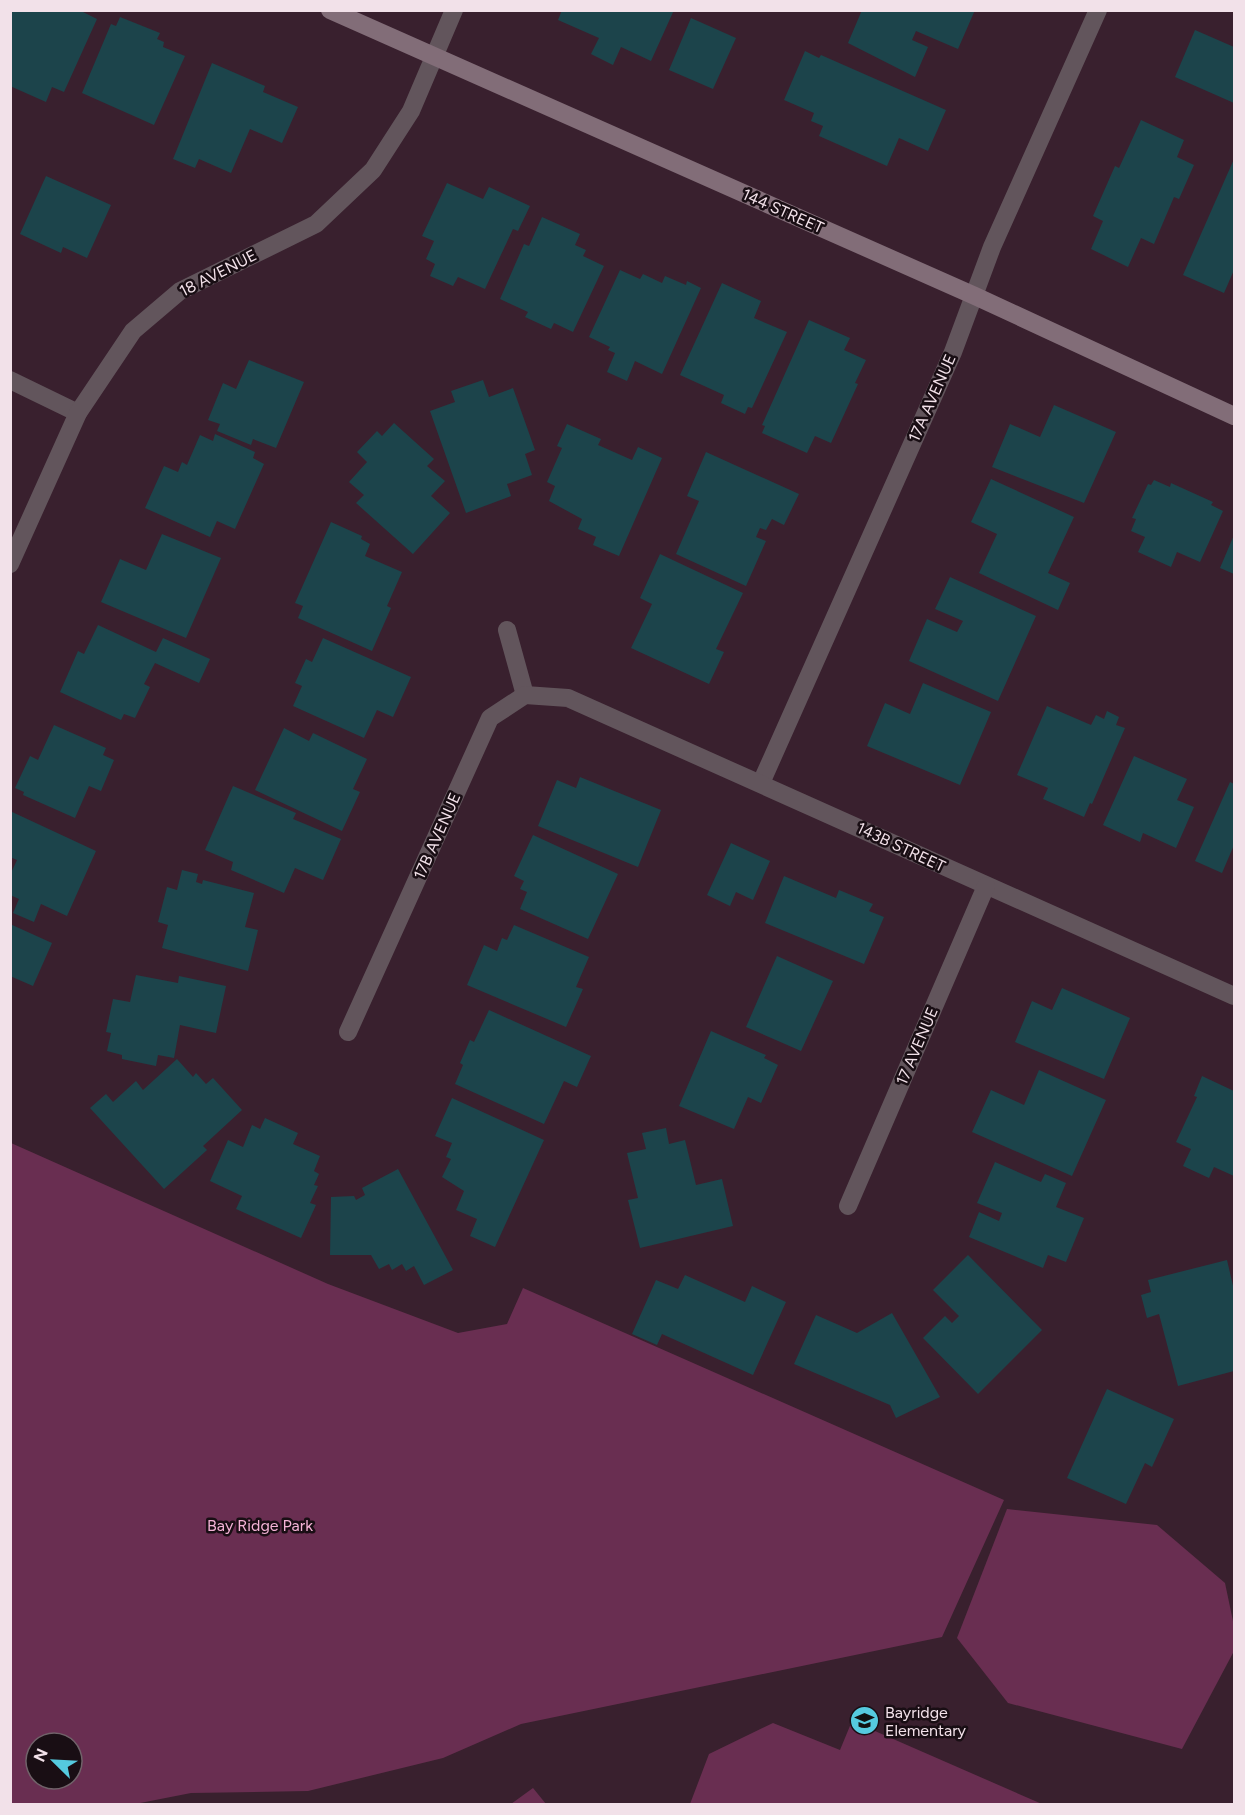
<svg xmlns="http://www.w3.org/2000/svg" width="1245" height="1815" font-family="Figtree,sans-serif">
<rect width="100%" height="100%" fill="#39202e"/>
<g fill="#692e51" fill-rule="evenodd">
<path d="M 11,1143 L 328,1284 L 458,1333 L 507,1324 L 523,1288 L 1004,1500 L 942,1637 L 521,1724 L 443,1758 L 308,1791 L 191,1793 L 135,1804 L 11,1804 ZM 36,1743 L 72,1743 L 72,1779 L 36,1779 Z"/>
<path d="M 1007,1509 L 1157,1525 L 1225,1583 L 1234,1626 L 1234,1651 L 1182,1749 L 1008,1703 L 957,1638 Z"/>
<path d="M 852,1721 L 1042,1804 L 690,1804 L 709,1754 L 773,1723 L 840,1750 Z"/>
<path d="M 533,1788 L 546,1804 L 511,1804 Z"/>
</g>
<g fill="#1c444b">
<path d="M 10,10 L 79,10 L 97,19 L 64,92 L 52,87 L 46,102 L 10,86 Z"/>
<path d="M 562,10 L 674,10 L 651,61 L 621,47 L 613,65 L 591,54 L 599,38 L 558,20 Z"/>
<path d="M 862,10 L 975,10 L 958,49 L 916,31 L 912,40 L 928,47 L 915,77 L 848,43 Z"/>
<path d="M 120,17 L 160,33 L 157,39 L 164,42 L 163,47 L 185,56 L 154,125 L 82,93 L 111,24 L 116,26 Z"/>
<path d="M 691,18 L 736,38 L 713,89 L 669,70 Z"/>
<path d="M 1195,30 L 1234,47 L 1234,103 L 1175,77 Z"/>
<path d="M 805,51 L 819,58 L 821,55 L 946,110 L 928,151 L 899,138 L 887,166 L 819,136 L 823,126 L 811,121 L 814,113 L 784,100 Z"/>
<path d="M 212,63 L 265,86 L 263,92 L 298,107 L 282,143 L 250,129 L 231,173 L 199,159 L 195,168 L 173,159 Z"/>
<path d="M 1141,120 L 1184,140 L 1177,157 L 1194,165 L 1179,199 L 1174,197 L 1154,244 L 1141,238 L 1128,267 L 1091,249 L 1103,221 L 1093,216 L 1115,166 L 1119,168 Z"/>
<path d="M 1234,159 L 1234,270 L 1224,293 L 1183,275 Z"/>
<path d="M 46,176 L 111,205 L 87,258 L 63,247 L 61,253 L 20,234 Z"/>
<path d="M 447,183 L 483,199 L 489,187 L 530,206 L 518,231 L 513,229 L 485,289 L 458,277 L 453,286 L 430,276 L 435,264 L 426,259 L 434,241 L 422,236 Z"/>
<path d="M 542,217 L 580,234 L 575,245 L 586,250 L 583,256 L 604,266 L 573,332 L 554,323 L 551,329 L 525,317 L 528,312 L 500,299 L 524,244 L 529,246 Z"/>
<path d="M 620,270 L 640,279 L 643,274 L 662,283 L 665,276 L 686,285 L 687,281 L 701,288 L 662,374 L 635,361 L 627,381 L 607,372 L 615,353 L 608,350 L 610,347 L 589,337 Z"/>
<path d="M 722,283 L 761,301 L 754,318 L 787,332 L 752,408 L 748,407 L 745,414 L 721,403 L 724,395 L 680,375 Z"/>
<path d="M 809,320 L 850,338 L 844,350 L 866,360 L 855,383 L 858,384 L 831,443 L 815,436 L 807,453 L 762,433 L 765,426 L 762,425 Z"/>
<path d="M 249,360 L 304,382 L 276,448 L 253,439 L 251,445 L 217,431 L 220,424 L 208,420 L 223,383 L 236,389 Z"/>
<path d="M 483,380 L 489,397 L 513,388 L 535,450 L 525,454 L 532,475 L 507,484 L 511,496 L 466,513 L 430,411 L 455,402 L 451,391 Z"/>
<path d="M 1054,405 L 1116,432 L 1084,503 L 992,467 L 1010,424 L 1040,437 Z"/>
<path d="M 394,423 L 434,459 L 427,466 L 445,481 L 431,496 L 450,513 L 413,554 L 356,503 L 364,495 L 349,482 L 367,462 L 357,452 L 377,431 L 382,436 Z"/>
<path d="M 567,424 L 601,439 L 598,445 L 632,460 L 638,447 L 662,458 L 619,556 L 593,545 L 596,537 L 578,529 L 582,519 L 549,501 L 555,486 L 547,482 L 562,448 L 557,446 Z"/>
<path d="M 215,434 L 255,452 L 253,458 L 264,464 L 235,529 L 217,521 L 210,537 L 145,508 L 164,466 L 178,472 L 182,462 L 187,465 L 200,435 L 213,441 Z"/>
<path d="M 706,452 L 799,494 L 784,525 L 772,519 L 766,530 L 760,528 L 756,537 L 766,541 L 746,586 L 676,554 L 699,501 L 687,496 Z"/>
<path d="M 991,479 L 1074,517 L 1048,573 L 1070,583 L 1058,610 L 979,573 L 997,534 L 971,522 Z"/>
<path d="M 1154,480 L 1170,487 L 1171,483 L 1213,502 L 1211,505 L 1223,511 L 1200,562 L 1177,552 L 1171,567 L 1138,552 L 1145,537 L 1131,531 L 1136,519 L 1132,518 L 1148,484 L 1151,485 Z"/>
<path d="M 331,522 L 362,536 L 361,539 L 370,544 L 365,556 L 402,572 L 387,606 L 391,608 L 372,651 L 298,618 L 303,606 L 295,603 Z"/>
<path d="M 162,534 L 221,558 L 186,638 L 101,602 L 120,559 L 146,570 Z"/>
<path d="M 1234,535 L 1234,574 L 1220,568 Z"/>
<path d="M 660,554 L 743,593 L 716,649 L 724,652 L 709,684 L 631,648 L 652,604 L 640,598 Z"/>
<path d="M 950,577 L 1036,616 L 998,701 L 909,661 L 927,619 L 957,632 L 963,621 L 935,609 Z"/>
<path d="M 98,625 L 156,652 L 163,638 L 210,659 L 199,683 L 155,663 L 144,684 L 150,687 L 135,718 L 124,714 L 121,720 L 60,692 L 78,651 L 84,654 Z"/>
<path d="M 323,638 L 411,677 L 393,717 L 377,710 L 364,738 L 293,706 L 302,686 L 295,683 L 306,659 L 312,662 Z"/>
<path d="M 923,683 L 991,712 L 960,785 L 867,746 L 885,703 L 910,714 Z"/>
<path d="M 1047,706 L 1091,725 L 1096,715 L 1104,719 L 1107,711 L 1119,717 L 1116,725 L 1125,728 L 1092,804 L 1090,803 L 1084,817 L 1043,799 L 1048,788 L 1017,775 Z"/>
<path d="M 54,725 L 106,748 L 103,755 L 114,760 L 101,791 L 89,786 L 75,818 L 23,795 L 24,792 L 15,788 L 30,756 L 38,760 Z"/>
<path d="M 284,728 L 309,741 L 313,733 L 367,759 L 353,789 L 360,792 L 342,831 L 255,790 Z"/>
<path d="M 1134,756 L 1187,779 L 1177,800 L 1194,807 L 1176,848 L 1143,833 L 1140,842 L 1103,825 Z"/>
<path d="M 580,777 L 661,810 L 638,867 L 538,826 L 557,780 L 576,788 Z"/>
<path d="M 1230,782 L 1234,784 L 1234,845 L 1222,873 L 1195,861 Z"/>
<path d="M 233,786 L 296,813 L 293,819 L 341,839 L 323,880 L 295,868 L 284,893 L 231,870 L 233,862 L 205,850 Z"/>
<path d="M 10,811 L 96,851 L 67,916 L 41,904 L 34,922 L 13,913 L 19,899 L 10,895 L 10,875 L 17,860 L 10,857 Z"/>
<path d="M 533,835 L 618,874 L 588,939 L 520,909 L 527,892 L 520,889 L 524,881 L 514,876 Z"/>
<path d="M 731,843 L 770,861 L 753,900 L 736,892 L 730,906 L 707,895 Z"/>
<path d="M 182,870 L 198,874 L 196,882 L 202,884 L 203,880 L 254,893 L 245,927 L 258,930 L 248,971 L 162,948 L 168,925 L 158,922 L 167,887 L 177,890 Z"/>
<path d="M 784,876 L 836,898 L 839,890 L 873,904 L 869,911 L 884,917 L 864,964 L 765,923 Z"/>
<path d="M 10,924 L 52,943 L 33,986 L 10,976 Z"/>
<path d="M 514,925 L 589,957 L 576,987 L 583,989 L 566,1027 L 467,985 L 484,945 L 497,951 L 502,938 L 507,940 Z"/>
<path d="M 777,956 L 833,981 L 801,1051 L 746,1027 Z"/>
<path d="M 136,975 L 178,983 L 179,976 L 226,986 L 216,1033 L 180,1025 L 174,1058 L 158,1055 L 156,1066 L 122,1059 L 122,1055 L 107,1051 L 111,1033 L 106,1032 L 113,999 L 130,1002 Z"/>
<path d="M 1062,988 L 1130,1018 L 1104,1079 L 1015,1042 L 1032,1001 L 1052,1010 Z"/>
<path d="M 489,1010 L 591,1056 L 577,1087 L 564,1081 L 544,1124 L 455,1084 L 463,1065 L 460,1063 L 470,1040 L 474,1042 Z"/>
<path d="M 711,1031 L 766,1055 L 764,1058 L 778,1065 L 761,1103 L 748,1097 L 734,1129 L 679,1106 Z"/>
<path d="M 177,1059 L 193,1077 L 196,1073 L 206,1084 L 213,1078 L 242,1110 L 203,1146 L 207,1150 L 164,1189 L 90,1108 L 106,1094 L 113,1102 L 136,1081 L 143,1090 Z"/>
<path d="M 1039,1070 L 1106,1100 L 1072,1176 L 972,1132 L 991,1090 L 1024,1105 Z"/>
<path d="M 1202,1076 L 1234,1091 L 1234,1176 L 1214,1167 L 1209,1178 L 1183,1166 L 1191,1149 L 1176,1142 L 1197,1097 L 1194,1096 Z"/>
<path d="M 452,1098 L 544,1140 L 495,1247 L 470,1236 L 477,1219 L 456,1210 L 464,1191 L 442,1177 L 451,1159 L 446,1157 L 452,1143 L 435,1136 Z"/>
<path d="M 265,1118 L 298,1133 L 293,1144 L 320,1156 L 314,1171 L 319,1174 L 314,1185 L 318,1186 L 310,1203 L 316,1205 L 301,1238 L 236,1209 L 242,1196 L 210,1181 L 228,1140 L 243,1147 L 252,1125 L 260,1129 Z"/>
<path d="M 666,1128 L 669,1144 L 685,1140 L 696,1185 L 722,1179 L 733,1226 L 640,1248 L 628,1200 L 638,1198 L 627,1153 L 646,1149 L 642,1133 Z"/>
<path d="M 995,1162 L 1041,1182 L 1045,1174 L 1066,1183 L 1056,1207 L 1084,1218 L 1066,1262 L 1048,1255 L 1043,1268 L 969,1237 L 979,1212 L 999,1221 L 1002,1213 L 977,1203 Z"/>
<path d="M 398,1169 L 453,1270 L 424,1285 L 414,1266 L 406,1271 L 402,1264 L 392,1270 L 389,1264 L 379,1269 L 371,1255 L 330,1255 L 331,1197 L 354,1196 L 356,1200 L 365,1195 L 362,1188 Z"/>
<path d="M 968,1255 L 1042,1330 L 978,1394 L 923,1338 L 945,1316 L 952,1323 L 959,1316 L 933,1290 Z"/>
<path d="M 1227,1260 L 1234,1290 L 1234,1371 L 1178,1386 L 1159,1314 L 1147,1318 L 1141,1295 L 1151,1292 L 1148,1280 Z"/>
<path d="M 685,1275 L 745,1302 L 752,1286 L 786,1302 L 753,1375 L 662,1334 L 657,1345 L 632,1334 L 656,1280 L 678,1289 Z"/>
<path d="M 892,1313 L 940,1397 L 896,1418 L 890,1405 L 794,1364 L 816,1315 L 857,1333 Z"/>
<path d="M 1107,1389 L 1174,1419 L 1152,1467 L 1145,1463 L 1126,1504 L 1067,1478 Z"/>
</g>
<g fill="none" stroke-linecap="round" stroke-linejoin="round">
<g stroke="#62555c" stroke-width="18">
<path d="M 10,380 L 78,413"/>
<path d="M 10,564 L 78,413 L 133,331 L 180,291 L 316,224 L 373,170 L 411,111 L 454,10"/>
<path d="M 507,630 L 525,695"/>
<path d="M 761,783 L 953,352 L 992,247 L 1098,10"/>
<path d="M 348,1032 L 490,718 L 525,695 L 568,698 L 1234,996"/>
<path d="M 848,1206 L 986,886"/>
</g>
<path stroke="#826d78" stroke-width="18" d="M 330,10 L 975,296 L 1234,416"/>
</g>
<defs>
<symbol id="school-disc" viewBox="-11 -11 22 22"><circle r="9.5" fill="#55cadf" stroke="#190e14"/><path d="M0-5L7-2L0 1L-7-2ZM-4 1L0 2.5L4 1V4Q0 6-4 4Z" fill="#111"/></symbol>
</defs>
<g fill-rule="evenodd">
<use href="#school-disc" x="848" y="1704" width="33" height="33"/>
</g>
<g text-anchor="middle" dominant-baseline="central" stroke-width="5" stroke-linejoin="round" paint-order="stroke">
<g font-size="16" fill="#f2e1e9" stroke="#190e14">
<text transform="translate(783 211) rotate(24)">144 STREET</text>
<text transform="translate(218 273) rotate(-27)">18 AVENUE</text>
<text transform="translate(932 398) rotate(-66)">17A AVENUE</text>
<text transform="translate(437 836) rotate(-66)">17B AVENUE</text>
<text transform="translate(901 847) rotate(25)">143B STREET</text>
<text transform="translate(917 1046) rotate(-67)">17 AVENUE</text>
</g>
<g font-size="16" fill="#f4b3d6" stroke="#190e14">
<text x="260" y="1525">Bay Ridge Park</text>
</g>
<g font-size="16" fill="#f2e1e9" stroke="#190e14" text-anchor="start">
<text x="885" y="1712">Bayridge<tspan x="885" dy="18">Elementary</tspan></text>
</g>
</g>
<rect width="1245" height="1815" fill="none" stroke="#f2e1e9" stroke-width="24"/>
<g transform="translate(54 1761) rotate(294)"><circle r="28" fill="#190e14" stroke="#706269" stroke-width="1.5"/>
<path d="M0-4.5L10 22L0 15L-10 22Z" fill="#55cadf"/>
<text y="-9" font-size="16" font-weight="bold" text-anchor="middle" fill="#f2e1e9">N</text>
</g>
</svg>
